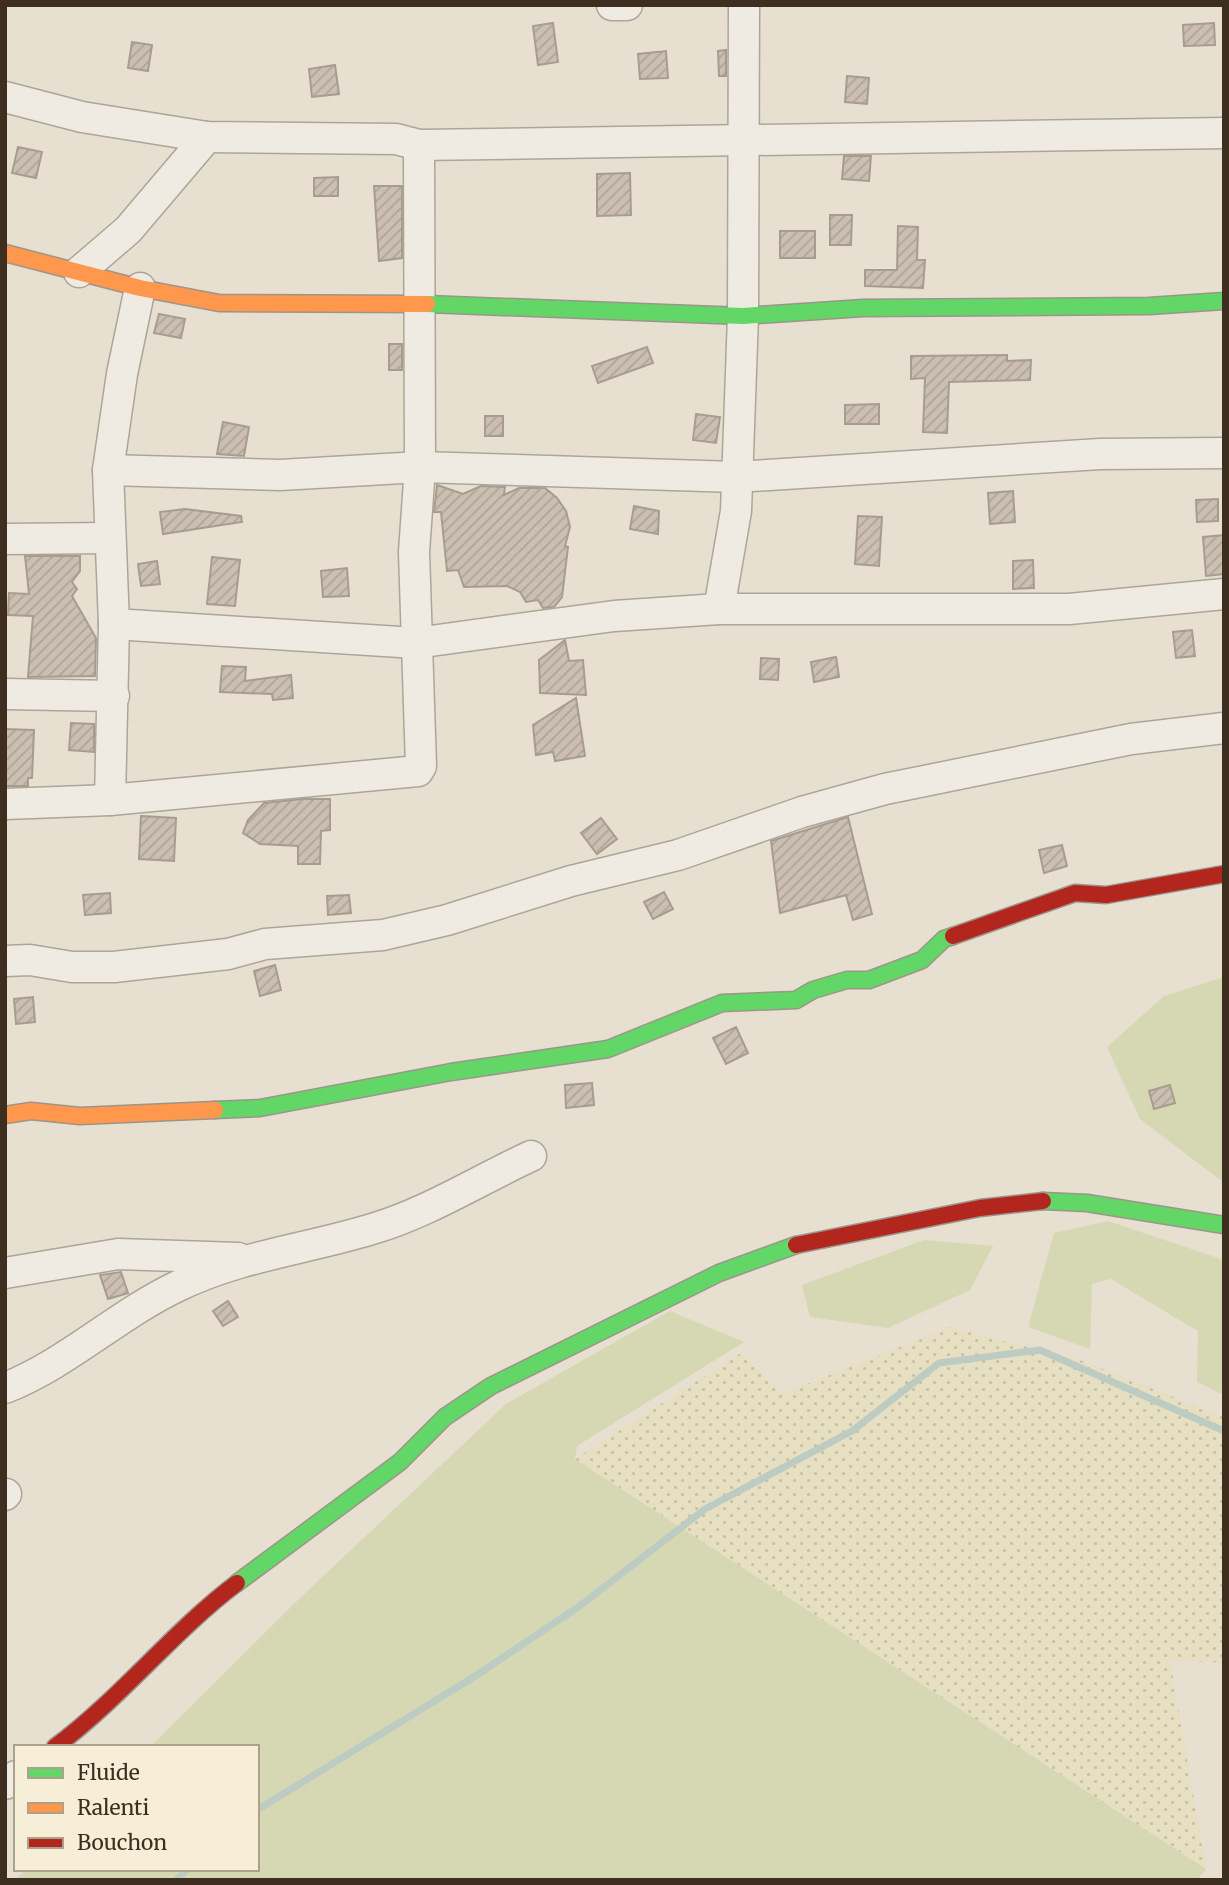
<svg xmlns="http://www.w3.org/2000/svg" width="1229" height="1885" font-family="Merriweather,serif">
<defs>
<pattern id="farmland-dots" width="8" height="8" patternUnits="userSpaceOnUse" patternTransform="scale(1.75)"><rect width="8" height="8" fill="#e6dfc2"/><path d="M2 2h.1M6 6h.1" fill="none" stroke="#c6c0a6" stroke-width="1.8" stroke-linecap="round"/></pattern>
<pattern id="building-hatch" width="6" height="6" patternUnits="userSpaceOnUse" patternTransform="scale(1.75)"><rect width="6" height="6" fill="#cbbfb2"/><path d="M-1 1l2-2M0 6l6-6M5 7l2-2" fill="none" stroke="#afa499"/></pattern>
</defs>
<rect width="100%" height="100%" fill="#e7e0d1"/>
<path fill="url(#farmland-dots)" d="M 950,1327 L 1083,1361 L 1224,1417 L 1224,1663 L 1170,1660 L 1206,1869 L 575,1459 L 741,1353 L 782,1394 Z"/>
<g fill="#d6d7b3">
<path d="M 1224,977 L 1224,1182 L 1223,1182 L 1140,1119 L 1107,1047 L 1164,996 Z"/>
<path d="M 1108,1221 L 1224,1260 L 1224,1395 L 1197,1382 L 1198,1331 L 1111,1279 L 1092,1284 L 1090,1349 L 1028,1327 L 1054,1233 Z"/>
<path d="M 924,1240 L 993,1246 L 970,1290 L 888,1328 L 810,1317 L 802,1285 Z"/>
<path d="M 670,1311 L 744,1342 L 577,1446 L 575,1459 L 1206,1869 L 1197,1880 L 15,1880 L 26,1869 L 257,1869 L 257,1747 L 150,1747 L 301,1597 L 506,1404 Z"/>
</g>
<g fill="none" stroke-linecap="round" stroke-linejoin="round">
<g stroke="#bcccc2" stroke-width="7">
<path d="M 257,1810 L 477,1675 L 581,1605 L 705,1509 L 852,1431 L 939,1363 L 1040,1350 L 1224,1431"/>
<path d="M 176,1880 L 188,1869"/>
</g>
</g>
<g fill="url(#building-hatch)" stroke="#a89c90" stroke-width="2">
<path d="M 553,23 L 558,62 L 538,65 L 533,26 Z"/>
<path d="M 1214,23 L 1215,45 L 1184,46 L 1183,25 Z"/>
<path d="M 132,42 L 152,45 L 148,71 L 128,68 Z"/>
<path d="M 726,50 L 726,76 L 719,76 L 718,51 Z"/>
<path d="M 666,51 L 668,78 L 640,79 L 638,54 Z"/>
<path d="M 335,65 L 339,94 L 312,97 L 309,69 Z"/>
<path d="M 847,76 L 869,78 L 867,104 L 845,102 Z"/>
<path d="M 18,147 L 42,152 L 36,178 L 12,173 Z"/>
<path d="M 844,156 L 871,156 L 869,181 L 842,179 Z"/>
<path d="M 630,173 L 631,215 L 597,216 L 597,174 Z"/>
<path d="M 338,177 L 338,196 L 314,196 L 314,178 Z"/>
<path d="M 374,186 L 402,186 L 402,258 L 379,261 Z"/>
<path d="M 830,215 L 852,215 L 851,245 L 830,245 Z"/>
<path d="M 898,226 L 918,227 L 917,260 L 925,260 L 923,288 L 865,286 L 865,270 L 897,270 Z"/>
<rect x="780" y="231" width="35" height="27"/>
<path d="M 159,314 L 185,319 L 181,338 L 154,333 Z"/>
<rect x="389" y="344" width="13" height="26"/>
<path d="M 647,347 L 653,363 L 598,383 L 592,366 Z"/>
<path d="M 1007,355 L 1007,361 L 1031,360 L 1030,380 L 949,382 L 947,433 L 923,432 L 925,378 L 911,379 L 911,356 Z"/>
<path d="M 879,404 L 879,424 L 845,424 L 845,405 Z"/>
<path d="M 696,414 L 720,417 L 716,443 L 693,440 Z"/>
<rect x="485" y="416" width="18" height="20"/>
<path d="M 223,422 L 249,427 L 244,456 L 217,454 Z"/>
<path d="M 437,485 L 463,494 L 481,486 L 505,487 L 504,495 L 519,488 L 545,488 L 557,498 L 566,511 L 570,527 L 565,546 L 568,547 L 562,597 L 554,607 L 543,608 L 538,600 L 526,602 L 520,592 L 507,586 L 464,587 L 458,570 L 447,571 L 441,512 L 434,512 Z"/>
<path d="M 1013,491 L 1015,522 L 990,524 L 988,493 Z"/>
<path d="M 1218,499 L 1218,521 L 1197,522 L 1196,500 Z"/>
<path d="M 634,506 L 659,511 L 658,534 L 630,529 Z"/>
<path d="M 185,509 L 241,516 L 242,522 L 163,534 L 160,512 Z"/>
<path d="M 858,516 L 882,517 L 879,566 L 855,564 Z"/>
<path d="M 1224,535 L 1224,574 L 1206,576 L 1203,537 Z"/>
<path d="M 25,556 L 80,556 L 80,571 L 72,582 L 77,589 L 72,596 L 96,638 L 95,676 L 28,677 L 33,616 L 8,615 L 9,593 L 29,594 Z"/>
<path d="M 212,557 L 240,560 L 235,606 L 207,604 Z"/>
<path d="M 1033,560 L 1034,588 L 1013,589 L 1013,561 Z"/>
<path d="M 157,561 L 160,584 L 141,586 L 138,564 Z"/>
<path d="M 347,568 L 349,596 L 323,597 L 321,571 Z"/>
<path d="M 1192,630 L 1195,656 L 1176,658 L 1173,632 Z"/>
<path d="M 565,640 L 569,661 L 583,660 L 586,695 L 540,693 L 539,660 Z"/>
<path d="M 836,657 L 839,677 L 814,682 L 811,662 Z"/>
<path d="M 761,658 L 779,659 L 778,680 L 760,679 Z"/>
<path d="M 222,666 L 246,667 L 245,681 L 291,675 L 293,698 L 273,700 L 272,694 L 220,692 Z"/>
<path d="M 576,698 L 585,756 L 555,761 L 553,752 L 536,755 L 533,725 Z"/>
<path d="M 71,723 L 94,724 L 94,752 L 69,750 Z"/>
<path d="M 5,729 L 34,730 L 32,778 L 28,778 L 28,786 L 5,786 Z"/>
<path d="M 303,799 L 330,799 L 330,830 L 321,831 L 320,864 L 298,864 L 298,846 L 260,844 L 243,833 L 248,820 L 264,803 Z"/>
<path d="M 141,816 L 176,818 L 174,861 L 139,859 Z"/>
<path d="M 848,817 L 872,914 L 853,920 L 846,895 L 780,913 L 771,841 Z"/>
<path d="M 601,818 L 617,839 L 597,854 L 581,833 Z"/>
<path d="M 1062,845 L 1067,866 L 1044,873 L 1039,850 Z"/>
<path d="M 664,892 L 673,909 L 653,919 L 644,902 Z"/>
<path d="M 110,893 L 111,913 L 85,915 L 83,895 Z"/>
<path d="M 349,895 L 351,913 L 328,915 L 327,896 Z"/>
<path d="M 275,965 L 281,990 L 260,996 L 254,971 Z"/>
<path d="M 33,997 L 35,1022 L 16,1024 L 14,999 Z"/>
<path d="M 736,1027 L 748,1053 L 726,1064 L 713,1038 Z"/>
<path d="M 592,1083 L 594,1105 L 566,1108 L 565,1085 Z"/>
<path d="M 1170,1085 L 1175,1103 L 1154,1109 L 1149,1091 Z"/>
<path d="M 121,1272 L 128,1293 L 108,1299 L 100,1275 Z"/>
<path d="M 228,1301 L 238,1317 L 223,1326 L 213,1311 Z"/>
</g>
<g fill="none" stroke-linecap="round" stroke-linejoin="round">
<defs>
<g id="street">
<path d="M 612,5 L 627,5"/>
<path d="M 5,97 L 82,117 L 207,137 L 396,139 L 419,145 L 1224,133"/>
<path d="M 79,272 L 128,230 L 207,137"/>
<path d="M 108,470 L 280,475 L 420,467 L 736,477 L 1100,454 L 1224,453"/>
<path d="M 5,539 L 109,538"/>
<path d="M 719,609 L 736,511 L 743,316 L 744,5"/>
<path d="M 114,624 L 416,643 L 614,616 L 719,609 L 1069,609 L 1224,594"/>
<path d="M 5,694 L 114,696"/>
<path d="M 110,800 L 114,624 L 108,470 L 122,374 L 140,288"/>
<path d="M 5,804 L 110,800 L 418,771 L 421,766 L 414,552 L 420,467 L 419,145"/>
<path d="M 5,961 L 30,960 L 72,967 L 114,967 L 228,954 L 265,944 L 383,935 L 447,920 L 571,881 L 678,855 L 802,812 L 885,789 L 1131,739 L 1224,728"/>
<path d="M 5,1273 L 118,1254 L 238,1258"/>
<path d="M 5,1388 C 68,1363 117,1315 178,1286 C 240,1256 307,1249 372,1229 C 427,1213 479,1180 531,1156"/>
<path d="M 5,1495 L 6,1494"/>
<path d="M 5,1784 L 16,1776"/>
</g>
<g id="fast">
<path d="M 427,304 L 743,316 L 863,308 L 1149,306 L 1224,301"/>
<path d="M 215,1110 L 260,1108 L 451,1072 L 608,1049 L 722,1003 L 796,1000 L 813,990 L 847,980 L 869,980 L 922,960 L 944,939 L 953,936"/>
<path d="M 1043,1201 L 1087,1203 L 1224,1225"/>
<path d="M 237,1583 L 400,1462 L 445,1417 L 491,1386 L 719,1273 L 796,1245"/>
</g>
<g id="slow">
<path d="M 5,253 L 140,288 L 219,303 L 427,304"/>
<path d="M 5,1115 L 31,1111 L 80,1116 L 215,1110"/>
</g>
<g id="jam">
<path d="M 953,936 L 1075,893 L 1106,895 L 1224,874"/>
<path d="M 796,1245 L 980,1208 L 1043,1201"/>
<path d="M 55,1747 C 121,1698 172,1632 237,1583"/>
</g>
</defs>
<use href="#street" stroke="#ada599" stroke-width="33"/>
<use href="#fast" stroke="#9c958a" stroke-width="19"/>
<use href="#slow" stroke="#9c958a" stroke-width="19"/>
<use href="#jam" stroke="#9c958a" stroke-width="19"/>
<use href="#street" stroke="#efebe3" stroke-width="30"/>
<use href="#fast" stroke="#63d668" stroke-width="16"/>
<use href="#slow" stroke="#ff974d" stroke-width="16"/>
<use href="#jam" stroke="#b3261e" stroke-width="16"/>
</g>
<rect width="1229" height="1885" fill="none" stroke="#3d2e20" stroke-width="14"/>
<rect x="14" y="1745" width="245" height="126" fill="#f7eed8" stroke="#ada18e" stroke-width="2"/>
<rect x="28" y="1768" width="35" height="10" fill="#63d668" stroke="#ada18e" stroke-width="2"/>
<text x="77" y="1780" font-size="21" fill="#3d2e20">Fluide</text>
<rect x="28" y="1803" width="35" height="10" fill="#ff974d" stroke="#ada18e" stroke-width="2"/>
<text x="77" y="1815" font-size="21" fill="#3d2e20">Ralenti</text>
<rect x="28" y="1838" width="35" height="10" fill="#b3261e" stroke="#ada18e" stroke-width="2"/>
<text x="77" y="1850" font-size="21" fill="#3d2e20">Bouchon</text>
</svg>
